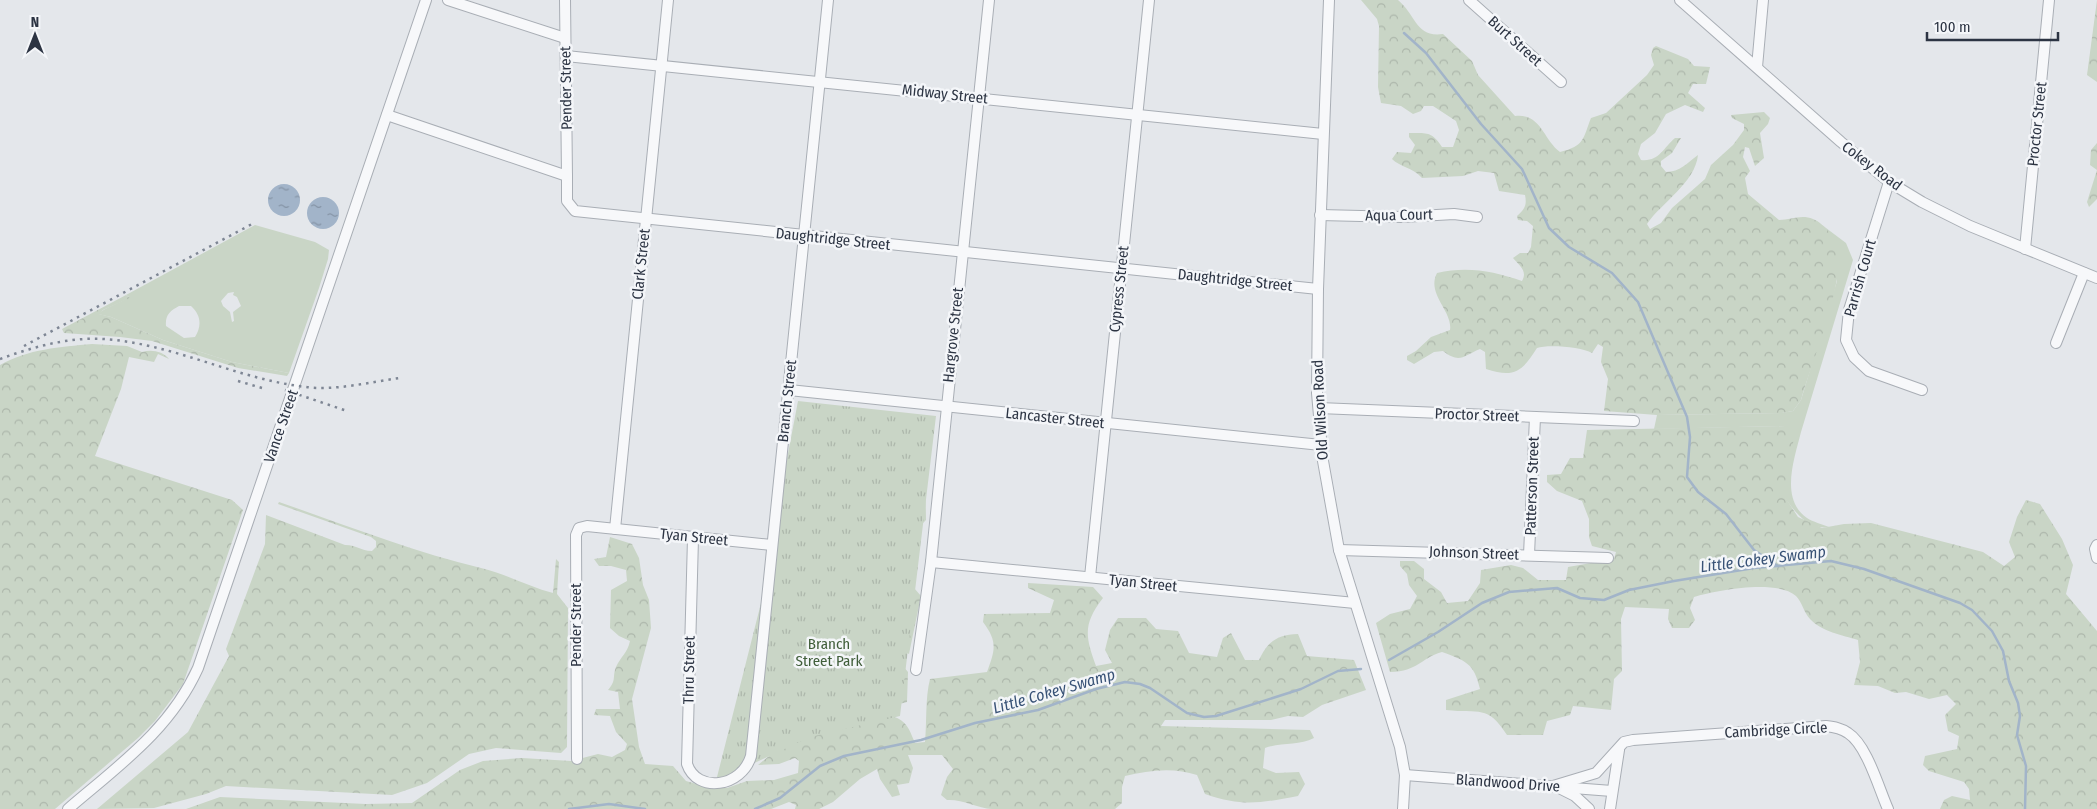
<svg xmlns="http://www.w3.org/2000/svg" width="2097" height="809" font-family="'Fira Sans Condensed',sans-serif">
<defs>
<pattern id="forest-crowns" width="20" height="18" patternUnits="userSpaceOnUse" patternTransform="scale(1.25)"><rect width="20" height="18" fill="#c9d5c6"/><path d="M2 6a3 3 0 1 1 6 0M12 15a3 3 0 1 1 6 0" fill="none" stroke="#adb7ab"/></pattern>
<pattern id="park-tufts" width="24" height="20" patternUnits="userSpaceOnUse" patternTransform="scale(1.25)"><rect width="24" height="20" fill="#c9d5c6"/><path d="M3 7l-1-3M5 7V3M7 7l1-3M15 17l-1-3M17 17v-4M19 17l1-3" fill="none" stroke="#adb7ab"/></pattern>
<pattern id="water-ripples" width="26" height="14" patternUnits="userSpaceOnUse" patternTransform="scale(1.25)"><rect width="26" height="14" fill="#a2b4c9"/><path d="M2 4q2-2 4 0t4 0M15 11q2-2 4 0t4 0" fill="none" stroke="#8493a5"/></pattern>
</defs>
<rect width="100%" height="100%" fill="#e4e7eb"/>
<g fill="#c9d5c6" fill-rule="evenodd">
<path d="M 255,225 L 315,242 L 329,250 L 328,259 L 319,288 L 289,373 L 232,362 L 163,340 L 111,317 L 98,314 C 107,306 119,304 129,297 L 126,295 ZM 234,292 L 233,295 L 237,297 L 241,306 L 233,312 L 234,321 L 232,322 L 230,312 L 223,306 L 221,301 L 228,293 ZM 179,306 L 191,306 C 201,315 202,326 195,337 L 184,338 L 166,326 C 165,315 170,311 179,306 Z"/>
<path d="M 1822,225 L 1846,243 L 1853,260 L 1801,432 C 1795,457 1779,499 1807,518 C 1813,522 1822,524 1829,527 C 1807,531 1793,509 1782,494 L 1787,465 L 1785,426 L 1654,429 L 1657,415 L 1781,413 L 1793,411 L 1801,400 L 1837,281 L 1830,234 Z"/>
</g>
<g fill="url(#forest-crowns)">
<path d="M 1361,0 L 1398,0 C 1416,15 1416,38 1443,34 L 1472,61 L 1478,75 L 1515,116 C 1541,113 1543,139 1560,152 C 1585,146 1583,138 1591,118 L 1606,113 L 1647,75 L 1654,65 L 1651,55 L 1653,48 L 1656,46 L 1688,59 L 1694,66 L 1710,67 L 1706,84 L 1693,84 L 1688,93 L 1705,108 L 1703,112 L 1685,105 L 1666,114 L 1655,133 L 1641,144 L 1638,154 L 1641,160 C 1659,162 1663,148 1675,138 L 1681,138 L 1672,153 L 1661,161 L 1661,166 L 1666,172 C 1680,172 1687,163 1698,155 C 1695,183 1662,202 1647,224 L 1650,229 L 1661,223 L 1672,208 L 1705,179 L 1711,165 L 1733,145 L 1744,130 L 1744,124 L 1732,118 L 1731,115 L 1764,112 L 1770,118 L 1768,124 L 1760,133 L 1764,158 L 1755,166 L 1749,148 L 1745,147 L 1743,157 L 1750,171 L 1745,178 L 1748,194 L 1779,220 C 1791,220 1801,214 1813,219 C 1824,223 1837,240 1839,251 C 1842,289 1812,362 1801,400 L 1793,411 L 1782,413 L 1657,415 L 1604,411 L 1608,379 L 1601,362 L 1603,347 L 1598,344 L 1592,353 C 1582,347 1548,344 1537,348 C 1522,372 1514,378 1486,369 L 1485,352 L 1480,349 C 1463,356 1460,364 1443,351 L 1434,352 L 1414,364 L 1407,360 L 1407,356 L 1416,351 L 1431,337 L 1450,330 C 1453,311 1426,294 1437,273 C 1467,266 1493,271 1522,281 C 1528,271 1519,265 1513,258 L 1520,253 L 1528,253 L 1531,247 L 1533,226 L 1527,221 L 1518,220 L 1517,216 C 1525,209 1527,205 1525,195 L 1499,191 L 1494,173 L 1478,171 L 1463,176 L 1422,178 C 1412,167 1400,167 1392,159 L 1397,152 L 1411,153 L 1415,145 L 1409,137 L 1409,133 C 1426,133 1432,131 1442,147 L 1453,147 L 1459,130 L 1456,121 L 1433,106 L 1424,106 L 1421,111 L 1413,114 L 1401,106 L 1381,103 L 1378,87 L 1379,26 L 1377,19 Z"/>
<path d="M 2097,0 L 2097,82 L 2087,75 Z"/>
<path d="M 2097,143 L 2097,199 L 2089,207 L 2087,202 L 2097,170 L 2090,165 L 2091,150 Z"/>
<path d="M 126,295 L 130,298 L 103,310 L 99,314 L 111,317 L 163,340 L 232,362 L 289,373 L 287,376 L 238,368 L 152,341 L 120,337 L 64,333 L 62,329 Z"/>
<path d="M 92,344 L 127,346 L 142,352 C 151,349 163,351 169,359 L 158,354 L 154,362 L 129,357 L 121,389 L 95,456 L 232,500 L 243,510 L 183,684 L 155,721 L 138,738 L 55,809 L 0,809 L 0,365 C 28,349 60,347 92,344 Z"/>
<path d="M 1785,426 L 1795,433 L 1783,494 L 1798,517 L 1822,528 L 1844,524 L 1871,523 L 1983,552 L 2004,566 L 2015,557 L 2009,542 L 2017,517 L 2026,500 L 2040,504 L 2062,539 L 2073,565 L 2066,594 L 2097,631 L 2097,809 L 1940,809 L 1944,800 L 1952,796 L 1970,800 L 1969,789 L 1964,782 L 1929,771 L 1923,765 L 1925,756 L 1957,749 L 1959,736 L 1948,731 L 1945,715 L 1956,704 L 1947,695 L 1929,699 L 1906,692 L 1895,693 L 1878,686 L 1854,685 L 1860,662 L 1858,640 C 1842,635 1822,632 1810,619 C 1804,613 1802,602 1796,596 C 1777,579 1717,590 1694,597 L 1690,608 L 1695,620 L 1689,628 L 1672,628 L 1668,619 L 1669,609 L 1625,607 L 1621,619 L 1622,671 L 1614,679 L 1611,710 L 1573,706 L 1570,715 L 1547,721 L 1543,735 L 1507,735 C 1487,704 1480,714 1446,710 L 1446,700 L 1480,689 C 1474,663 1466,661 1442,652 C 1419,659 1419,671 1390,672 L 1376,623 L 1390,614 L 1410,609 L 1417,596 L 1409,585 L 1407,574 L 1400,566 L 1400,561 L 1414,561 L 1424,569 L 1424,579 L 1441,592 L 1447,603 L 1468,601 L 1480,583 L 1481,570 L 1511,565 L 1523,568 L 1538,580 L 1566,580 L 1568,567 L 1614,559 L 1616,552 L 1592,546 L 1589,537 L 1589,519 L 1582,501 L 1557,491 L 1547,482 L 1547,475 L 1561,474 L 1570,458 L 1583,458 L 1587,430 Z"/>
<path d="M 925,458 L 926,520 L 917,529 L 908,581 L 921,596 L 909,654 L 897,648 L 892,653 L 908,672 L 907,702 L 888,707 L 881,712 C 904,720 906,720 915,743 L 925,742 C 927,721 925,699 930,679 L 987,672 C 995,650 998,642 983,622 L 984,614 L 1050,613 L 1054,600 L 1028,588 L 1028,583 L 1093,587 L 1103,598 C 1083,624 1085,636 1096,666 L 1112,663 L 1105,650 L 1110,630 L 1118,618 L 1146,618 L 1156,629 L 1178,631 L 1189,653 L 1217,657 L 1223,638 L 1231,633 L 1245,660 L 1259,660 C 1268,641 1277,635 1298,634 L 1307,656 L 1354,660 L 1366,690 L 1322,705 L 1303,717 L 1288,716 L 1271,720 L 1165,720 L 1161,726 L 1310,730 L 1314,738 C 1299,746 1282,742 1265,748 L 1263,768 L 1276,773 L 1299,772 L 1305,784 L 1298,796 C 1260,803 1243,807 1205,794 L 1197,775 C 1174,767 1149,770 1125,776 L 1122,787 L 1122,803 L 1115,809 C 1074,809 1033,809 992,809 C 977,808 962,799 947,800 L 941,795 L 947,777 L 953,769 L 942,755 L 908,755 L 913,768 L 909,783 L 897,785 L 900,795 L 892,797 L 880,779 L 877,769 L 860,779 L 833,802 L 819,809 L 795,809 L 796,805 L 789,802 L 771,809 L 186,809 L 220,797 L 366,804 L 412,803 L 460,770 L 483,761 L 522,758 L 571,761 L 598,754 L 612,757 L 625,750 L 627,744 L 616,732 L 610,716 L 594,715 L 596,709 L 620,709 L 618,692 L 608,690 C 617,680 612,677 616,667 C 621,656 627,654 630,641 L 619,636 L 610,628 L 611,590 L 627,581 L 626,570 L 611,566 L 599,566 L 594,559 L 606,557 L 610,537 L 632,544 L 639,558 L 643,585 L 649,600 L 651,628 L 632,699 L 639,747 L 645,764 L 673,766 L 686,781 L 711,788 L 727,788 L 747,781 L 774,780 L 798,773 L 799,761 L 795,758 L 779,764 L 758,765 L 792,737 Z"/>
<path d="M 279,502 C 346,525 413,552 481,568 C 506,574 529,587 553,593 L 556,559 L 559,562 L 557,594 L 568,608 L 567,747 L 561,753 L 496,748 L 469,754 L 427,783 L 392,795 L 226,786 L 206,794 L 154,808 L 97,809 L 188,732 L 229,656 L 226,649 L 265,544 L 266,515 L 345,545 C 358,545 360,551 372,551 L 376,547 L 376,541 L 371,537 L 278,504 Z"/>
</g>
<path fill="url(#park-tufts)" d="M 798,401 L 936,416 L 900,716 L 810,737 L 716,781 L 778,536 L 778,506 Z"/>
<g fill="url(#water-ripples)">
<circle cx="284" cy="200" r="16"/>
<circle cx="323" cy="213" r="16"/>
</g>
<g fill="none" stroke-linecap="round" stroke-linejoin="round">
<g stroke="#a2b4c9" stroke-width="2.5">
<path d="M 1404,33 L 1426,53 L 1481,124 L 1522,169 L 1549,228 L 1569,247 L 1612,273 L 1638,302 L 1687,417 L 1690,437 L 1687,477 L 1698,492 L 1726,514 L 1754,550 L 1778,566"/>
<path d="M 1389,660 L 1438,632 L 1482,603 L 1509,592 L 1557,588 L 1580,598 L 1604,600 L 1629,590 L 1674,581 L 1754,568 L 1831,561 L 1864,569 L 1960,603 L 1972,610 L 1992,631 L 2003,651 L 2009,681 L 2018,703 L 2020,716 L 2017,735 L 2026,766 L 2025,809"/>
<path d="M 569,809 L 609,804 L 645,809"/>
<path d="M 755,809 L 780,798 L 820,766 L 844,756 L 921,740 L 975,723 L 1038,710 L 1096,689 L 1125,682 L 1140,684 L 1150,688 L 1187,713 L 1204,717 L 1216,716 L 1301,689 L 1338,671 L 1361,669"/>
</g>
<defs>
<g id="minor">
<path d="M 448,0 L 565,38"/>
<path d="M 565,0 L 567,176"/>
<path d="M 1329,0 L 1318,289 L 1317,393 L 1323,461 L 1339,550 L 1400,747 L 1405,775 L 1403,809"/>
<path d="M 1469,0 L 1561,82"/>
<path d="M 1680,0 L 1841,142 L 1889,182 L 1922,202 L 1970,226 L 2097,278"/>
<path d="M 566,56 L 1323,134"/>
<path d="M 1757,67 L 1763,0"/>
<path d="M 387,115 L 567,176 L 567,201 L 575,211 L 1318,289"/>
<path d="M 1889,182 L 1849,310 L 1846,340 L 1854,357 L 1869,371 L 1922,390"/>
<path d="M 1320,215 L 1402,217 L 1454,214 L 1477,217"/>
<path d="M 2025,249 L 2049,0"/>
<path d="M 2056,343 L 2084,273"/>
<path d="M 789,390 L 1321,445"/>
<path d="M 1319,408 L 1634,421"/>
<path d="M 615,529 L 668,0"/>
<path d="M 693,538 L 687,764 C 697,794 742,787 751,756 L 828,0"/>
<path d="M 2097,545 L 2095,549 L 2097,558"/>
<path d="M 1339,550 L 1608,558"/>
<path d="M 1529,555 L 1535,417"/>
<path d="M 931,562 L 1355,603"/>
<path d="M 1090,577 L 1149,0"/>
<path d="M 916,670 L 931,562 L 989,0"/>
<path d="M 577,759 L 576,535 L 579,528 L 587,526 L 772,545"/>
<path d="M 1405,775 L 1612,791"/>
<path d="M 1553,786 L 1596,773 L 1624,742 L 1633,740 L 1826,726 C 1834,727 1841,728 1848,733 C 1867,745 1879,789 1888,809"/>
<path d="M 1561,789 L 1575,796 L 1589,809"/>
<path d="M 68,809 C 118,766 170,730 198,668 L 426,0"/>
<path d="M 1610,809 L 1619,750"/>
</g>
</defs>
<use href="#minor" stroke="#a9aeb5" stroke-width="12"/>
<use href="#minor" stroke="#f7f8fa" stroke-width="10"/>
<g stroke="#7e8694" stroke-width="2.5" stroke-dasharray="2.5 5" stroke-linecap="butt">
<path d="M 24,346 L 252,224"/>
<path d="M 0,359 C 33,347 68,337 103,339 C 172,343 236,379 306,387 C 335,391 370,382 400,378"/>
<path d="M 238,381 L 262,388"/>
<path d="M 285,390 L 347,411"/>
</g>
</g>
<g text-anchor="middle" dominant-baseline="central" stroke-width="5" stroke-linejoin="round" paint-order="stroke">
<g font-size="15" fill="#2c3443" stroke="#f4f6f9">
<text transform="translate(1515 41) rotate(42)">Burt Street</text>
<text transform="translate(566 88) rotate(-91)">Pender Street</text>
<text transform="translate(945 94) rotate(6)">Midway Street</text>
<text transform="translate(2037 124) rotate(-84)">Proctor Street</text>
<text transform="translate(1872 166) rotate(37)">Cokey Road</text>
<text transform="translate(1399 215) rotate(-1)">Aqua Court</text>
<text transform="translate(833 239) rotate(6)">Daughtridge Street</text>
<text transform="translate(641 264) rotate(-84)">Clark Street</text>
<text transform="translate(1860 278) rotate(-74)">Parrish Court</text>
<text transform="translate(1235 280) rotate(6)">Daughtridge Street</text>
<text transform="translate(1119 289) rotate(-84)">Cypress Street</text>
<text transform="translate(953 335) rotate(-84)">Hargrove Street</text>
<text transform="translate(787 401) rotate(-84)">Branch Street</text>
<text transform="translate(1320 410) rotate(-93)">Old Wilson Road</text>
<text transform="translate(1477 415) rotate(2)">Proctor Street</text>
<text transform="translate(1055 418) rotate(6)">Lancaster Street</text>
<text transform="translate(281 426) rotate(-71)">Vance Street</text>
<text transform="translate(1532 486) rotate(-88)">Patterson Street</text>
<text transform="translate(694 537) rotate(6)">Tyan Street</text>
<text transform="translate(1474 553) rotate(2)">Johnson Street</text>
<text transform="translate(1143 583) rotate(6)">Tyan Street</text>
<text transform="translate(576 625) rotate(-90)">Pender Street</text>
<text transform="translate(689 670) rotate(-89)">Thru Street</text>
<text transform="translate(1776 730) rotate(-3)">Cambridge Circle</text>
<text transform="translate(1508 783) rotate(4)">Blandwood Drive</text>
</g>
<g font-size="15" fill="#405e3a" stroke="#f4f6f9">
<text x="829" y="644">Branch<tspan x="829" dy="17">Street Park</tspan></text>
</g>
<g font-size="16" font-style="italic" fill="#385276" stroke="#f4f6f9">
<text transform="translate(1763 559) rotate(-7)">Little Cokey Swamp</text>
<text transform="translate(1054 691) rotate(-16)">Little Cokey Swamp</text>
</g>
</g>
<g transform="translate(35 35)" stroke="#f4f6f9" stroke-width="4" paint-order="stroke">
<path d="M0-4L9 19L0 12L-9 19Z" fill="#2c3443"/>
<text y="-8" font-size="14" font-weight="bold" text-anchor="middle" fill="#2c3443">N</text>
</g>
<path d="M1927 32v8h131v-8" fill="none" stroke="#2c3443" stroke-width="2.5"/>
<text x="1934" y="32" font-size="15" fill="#2c3443" stroke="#f4f6f9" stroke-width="4" paint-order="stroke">100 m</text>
</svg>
